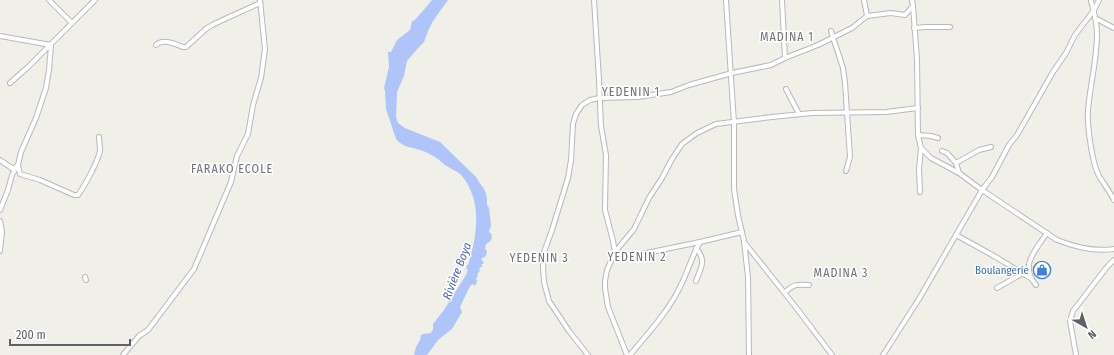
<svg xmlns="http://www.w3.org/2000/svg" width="1114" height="355" font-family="'Fira Sans Condensed',sans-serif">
<rect width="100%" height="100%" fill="#f0f0e8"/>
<path fill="#afc4f9" d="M 432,0 L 448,0 L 433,21 L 428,31 L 424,42 L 418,48 L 407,61 L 404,76 L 397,92 L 396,117 L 398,123 L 405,128 L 440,142 L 477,178 C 478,182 480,183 482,186 C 487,192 487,199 487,205 L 489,208 L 491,226 L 489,231 L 490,233 L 491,233 C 493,239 491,241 486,244 L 485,249 L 487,251 L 486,256 L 481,259 L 484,263 L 481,265 L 483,267 L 481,267 L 479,269 L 480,271 L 477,274 L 478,275 L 476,279 L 477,281 L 475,286 L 473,284 L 470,286 L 460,307 L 462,312 L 452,329 L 438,340 L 427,355 L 414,355 L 416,347 L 421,338 L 420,336 L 423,334 L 431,333 L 433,329 L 433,324 L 444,310 L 466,275 L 468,269 L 466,269 L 467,265 L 468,265 C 477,236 483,202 462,176 C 459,172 451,169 447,166 C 444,165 442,162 439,160 C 435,157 429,153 423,151 C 413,147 403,148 396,139 L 386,109 L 385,91 L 384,88 L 389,67 L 388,52 L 391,52 L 397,40 L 410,30 L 412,21 L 415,20 Z"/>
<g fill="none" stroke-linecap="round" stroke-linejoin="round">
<defs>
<g id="street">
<path d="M 49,0 L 72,23"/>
<path d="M 594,0 L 599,80 L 601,126 L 606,155 L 605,210 L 613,241 L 615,252 L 627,257 L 700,242 L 742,232"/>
<path d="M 726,0 L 734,123 L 734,189 L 738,215 L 744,241 L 748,277 L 749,355"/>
<path d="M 782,0 L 785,58"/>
<path d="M 1091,1 C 1094,11 1097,23 1097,34 C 1097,60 1090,85 1088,110 C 1087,126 1092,163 1099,176 C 1104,184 1110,192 1114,200"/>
<path d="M 913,6 L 917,59 L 918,135 L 921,148 L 919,169 L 920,192"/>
<path d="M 867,16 L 891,13 L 905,15 L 913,6 L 912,0"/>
<path d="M 1095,18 L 1114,28"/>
<path d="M 914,28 L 926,27 L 950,27"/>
<path d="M 831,31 L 843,68 L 845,83 L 850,157 L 846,171"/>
<path d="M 0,36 L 51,45 L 49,70 L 46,88 L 36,118 L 21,152 L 18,165 L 12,175 L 8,190 L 0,210"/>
<path d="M 156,45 C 163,38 175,44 183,47 L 186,47 L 207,28 L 214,24 L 260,3"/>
<path d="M 10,83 L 28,67 L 95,0"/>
<path d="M 786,89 L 799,114"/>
<path d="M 918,135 L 931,136 L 938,138"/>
<path d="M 921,148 L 931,158 L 959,173 L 982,190 L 1057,240 C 1075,247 1095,252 1114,249"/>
<path d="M 942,151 L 947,153 L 956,163"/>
<path d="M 0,160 L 13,169 L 18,165 L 20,174 L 40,180 L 74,195 L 78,195 C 84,187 99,160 100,150 C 100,146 99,141 99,137"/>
<path d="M 959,173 L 956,163 L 979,150 L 991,147"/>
<path d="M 0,221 L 2,232 L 0,251"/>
<path d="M 956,235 L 994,256 L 1032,279"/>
<path d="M 744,242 L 798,310 L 832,355"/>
<path d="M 85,277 L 86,280"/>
<path d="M 696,281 C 701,267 707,261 696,248"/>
<path d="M 1036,285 C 1019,265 1036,250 1047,233"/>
<path d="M 997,288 L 1023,273"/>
<path d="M 785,292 C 795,284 796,284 809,285"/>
<path d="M 123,355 L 139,336 L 148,330 L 194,269 L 231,182 L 237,156 L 248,134 L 253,105 L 261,78 L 265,49 L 260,0"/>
<path d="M 588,355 L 569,331 L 549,301 L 544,282 L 543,267 L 544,252 L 552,230 L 568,178 L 571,160 L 573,124 L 576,114 L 582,105 L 590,100 L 599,98 L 638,97 L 671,92 L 689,85 L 732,73 L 771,65 L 785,58 L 818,45 L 852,28 L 867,16 L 864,0"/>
<path d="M 627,355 L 608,307 L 605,288 L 605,281 L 607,270 L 615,252 L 634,229 L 649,198 L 662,178 L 672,159 L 682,144 L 697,133 L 716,124 L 772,117 L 812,113 L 886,112 L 918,108"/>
<path d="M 630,355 C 648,333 669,311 681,285 C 688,271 692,256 700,242"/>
<path d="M 883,355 L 919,299 L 982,190 L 992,177 L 1009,145 L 1017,135 L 1053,72 L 1066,53 L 1075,35 L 1094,10 L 1099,0"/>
<path d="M 1076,355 L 1070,321 L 1073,311 L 1107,267 L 1114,260"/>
</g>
</defs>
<use href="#street" stroke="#b8b8bd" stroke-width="6"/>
<use href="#street" stroke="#fff" stroke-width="4"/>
</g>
<defs>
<symbol id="shop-ring" viewBox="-11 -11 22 22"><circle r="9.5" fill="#fff" stroke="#3f7fe0" stroke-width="1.5"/><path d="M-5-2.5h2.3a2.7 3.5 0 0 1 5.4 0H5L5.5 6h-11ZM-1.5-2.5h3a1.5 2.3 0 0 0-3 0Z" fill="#3f7fe0"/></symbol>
</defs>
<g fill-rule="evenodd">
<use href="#shop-ring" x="1032" y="260" width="20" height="20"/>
</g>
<g text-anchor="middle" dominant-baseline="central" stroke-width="3" stroke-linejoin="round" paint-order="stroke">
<g font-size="11" fill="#366cbe" stroke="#fff" text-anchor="end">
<text x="1029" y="270">Boulangerie</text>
</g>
<g font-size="12" letter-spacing="1" fill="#707279" stroke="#fff">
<text x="787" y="37">MADINA 1</text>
<text x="631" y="92">YEDENIN 1</text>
<text x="232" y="169">FARAKO ECOLE</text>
<text x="637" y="257">YEDENIN 2</text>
<text x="539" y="258">YEDENIN 3</text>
<text x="841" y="273">MADINA 3</text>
</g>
<g font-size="12" font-style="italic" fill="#5268bc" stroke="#fff">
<text transform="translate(457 271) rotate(-69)">Rivière Boya</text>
</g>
</g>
<g transform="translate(1086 327) rotate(141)" stroke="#ffffff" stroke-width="3" paint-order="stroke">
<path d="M0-3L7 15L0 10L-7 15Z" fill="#5f6167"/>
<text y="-6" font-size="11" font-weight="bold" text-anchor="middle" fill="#5f6167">N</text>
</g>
<path d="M10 339v6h120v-6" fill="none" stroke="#5f6167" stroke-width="2"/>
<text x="16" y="339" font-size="12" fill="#5f6167" stroke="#ffffff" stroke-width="3" paint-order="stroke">200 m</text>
</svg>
